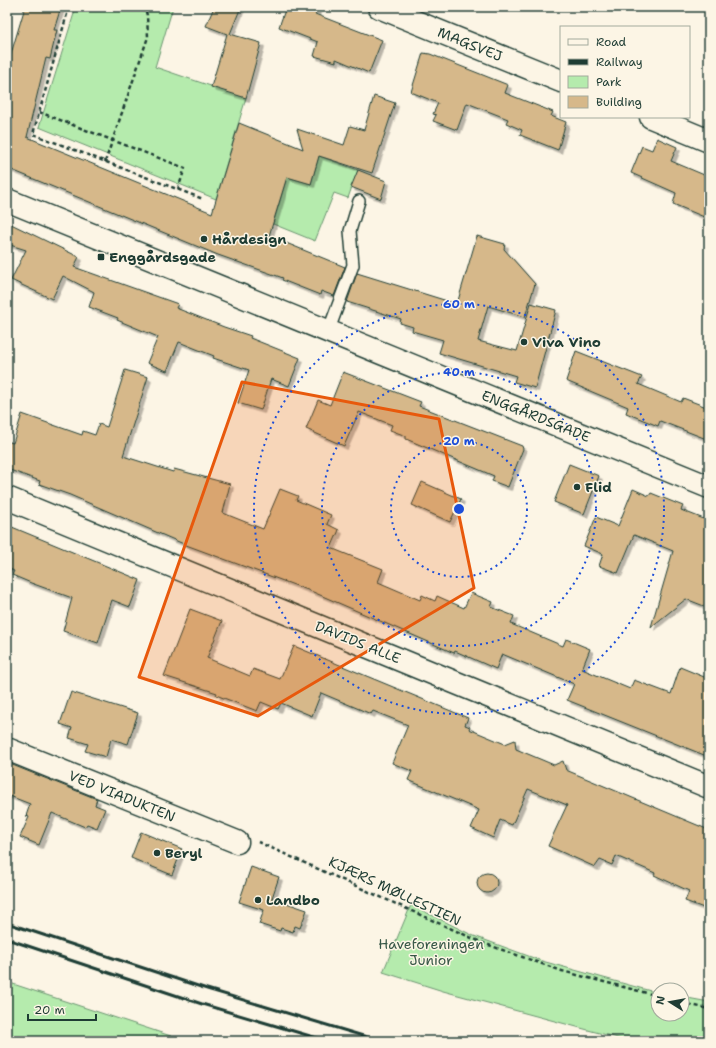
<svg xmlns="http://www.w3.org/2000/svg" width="716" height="1048" font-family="'Shantell Sans',sans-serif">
<defs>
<filter id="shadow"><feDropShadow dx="3.5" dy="3.5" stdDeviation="0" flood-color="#0004"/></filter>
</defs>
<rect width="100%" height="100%" fill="#fcf5e5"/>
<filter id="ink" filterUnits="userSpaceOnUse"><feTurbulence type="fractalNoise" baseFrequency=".025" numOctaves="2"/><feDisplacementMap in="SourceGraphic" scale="8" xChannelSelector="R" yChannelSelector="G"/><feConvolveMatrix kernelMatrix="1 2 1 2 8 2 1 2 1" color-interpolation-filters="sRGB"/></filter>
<g filter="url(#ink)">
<g fill="#b5ebad" stroke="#6a9470">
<path d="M 76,7 L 173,7 L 155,67 L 246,98 L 216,199 L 39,127 Z"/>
<path d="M 319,156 L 358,170 L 348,198 L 334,193 L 315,241 L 273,224 L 287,177 L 311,184 Z"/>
<path d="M 411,905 L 474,936 L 542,961 L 658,993 L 658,1014 L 682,1014 L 682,997 L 709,1002 L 709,1041 L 629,1041 L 443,991 L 383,972 Z"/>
<path d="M 7,982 L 186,1041 L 7,1041 Z"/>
</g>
<g fill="#d6b88a" stroke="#1f3d34" filter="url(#shadow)">
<path d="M 25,7 L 61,7 L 54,30 L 57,30 L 50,59 L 46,58 L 27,137 L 212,213 L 239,123 L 303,149 L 297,129 L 344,145 L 350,126 L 364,130 L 374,96 L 395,103 L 372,173 L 319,156 L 311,184 L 287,177 L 269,236 L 345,267 L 334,296 L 321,291 L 320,295 L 282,280 L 283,278 L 218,255 L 7,168 L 7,67 Z"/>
<path d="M 214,7 L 241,7 L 230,34 L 261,43 L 246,98 L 211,87 L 227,34 L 206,26 Z"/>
<path d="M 286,7 L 318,7 L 315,14 L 382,40 L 369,73 L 336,59 L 336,62 L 314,56 L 318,42 L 279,27 Z"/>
<path d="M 423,53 L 430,54 L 508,85 L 505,93 L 553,112 L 551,116 L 566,122 L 558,150 L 520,135 L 522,130 L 506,123 L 508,119 L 467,103 L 457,130 L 433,121 L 436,115 L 433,114 L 438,103 L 411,92 Z"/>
<path d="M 657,138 L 677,147 L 671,161 L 709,177 L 709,219 L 673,204 L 676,193 L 631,173 L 642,146 L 652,150 Z"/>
<path d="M 358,170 L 386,181 L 381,199 L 351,187 Z"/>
<path d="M 7,222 L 79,257 L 74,267 L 178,304 L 176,308 L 224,327 L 251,336 L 250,338 L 300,358 L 289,386 L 271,379 L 261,410 L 238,403 L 249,370 L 213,358 L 214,356 L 179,342 L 167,371 L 147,363 L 158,337 L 117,320 L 118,318 L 89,307 L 94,292 L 63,276 L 52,299 L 11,280 L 26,250 L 7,244 Z"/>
<path d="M 477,236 L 505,244 L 504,249 L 535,284 L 525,317 L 488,306 L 478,341 L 517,351 L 531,303 L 556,310 L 535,388 L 514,382 L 516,376 L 439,353 L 443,340 L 412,331 L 413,327 L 400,323 L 401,319 L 347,302 L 357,273 L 457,304 Z"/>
<path d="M 576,351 L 642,377 L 638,384 L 681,402 L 683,398 L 709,408 L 709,440 L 660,421 L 658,426 L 626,413 L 628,407 L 566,381 Z"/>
<path d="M 125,370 L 148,377 L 123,456 L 173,472 L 174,469 L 230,484 L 223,513 L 263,529 L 280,489 L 298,496 L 296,500 L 331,515 L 327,524 L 339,530 L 331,548 L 383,569 L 378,582 L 420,600 L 422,595 L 435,601 L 437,596 L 464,608 L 471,593 L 493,602 L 491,607 L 514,616 L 511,624 L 563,646 L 566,639 L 590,649 L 582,669 L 630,689 L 634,680 L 671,694 L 680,667 L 709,679 L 709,757 L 567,700 L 574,684 L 502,654 L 496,669 L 455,651 L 454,653 L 313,592 L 186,545 L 70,495 L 39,484 L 40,481 L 7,469 L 7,441 L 13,443 L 22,414 L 82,435 L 83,431 L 95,435 L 99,424 L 107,427 Z"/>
<path d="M 343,372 L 421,402 L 419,406 L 522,446 L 523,449 L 508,487 L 492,481 L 494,476 L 406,439 L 406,436 L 390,430 L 392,425 L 359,412 L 344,446 L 306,429 L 318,400 L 330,405 Z"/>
<path d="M 569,464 L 599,476 L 584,514 L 554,502 Z"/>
<path d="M 422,482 L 461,499 L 450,522 L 412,505 Z"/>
<path d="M 633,489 L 649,496 L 651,493 L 683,506 L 681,510 L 709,521 L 709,608 L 686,599 L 651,627 L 673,551 L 634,535 L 618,573 L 599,566 L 603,554 L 584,546 L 596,517 L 618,526 Z"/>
<path d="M 12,527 L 140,580 L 130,607 L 112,600 L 98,643 L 63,631 L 72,598 L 31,583 L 12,575 L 14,571 L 7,568 L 7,540 Z"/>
<path d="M 190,609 L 222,621 L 207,658 L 250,676 L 253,669 L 280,679 L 294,646 L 468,718 L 465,725 L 470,727 L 469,729 L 505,744 L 515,740 L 516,749 L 554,765 L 563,761 L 566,770 L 709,830 L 709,910 L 685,901 L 689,891 L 654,875 L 655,873 L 616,856 L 612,865 L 600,860 L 595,867 L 548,846 L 567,805 L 528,789 L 512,825 L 500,820 L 493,838 L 471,828 L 479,810 L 408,780 L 412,771 L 392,763 L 408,725 L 373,711 L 371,714 L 321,693 L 312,716 L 281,703 L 278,709 L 261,702 L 257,711 L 216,695 L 217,693 L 164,676 Z"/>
<path d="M 71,692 L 138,713 L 128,744 L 111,739 L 106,757 L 85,751 L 88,744 L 69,738 L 72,728 L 60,724 Z"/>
<path d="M 10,764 L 97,799 L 95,805 L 105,809 L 97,828 L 87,824 L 85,827 L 52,813 L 39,845 L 20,837 L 29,817 L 26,816 L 30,804 L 7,795 L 7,772 Z"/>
<path d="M 141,832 L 182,849 L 172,875 L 131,858 Z"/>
<path d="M 251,867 L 279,877 L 272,898 L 307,910 L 300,928 L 295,926 L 293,932 L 281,928 L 280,931 L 259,924 L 264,910 L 239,902 Z"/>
<circle cx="487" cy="883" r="10"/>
</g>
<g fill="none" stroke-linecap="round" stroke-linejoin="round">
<defs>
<path id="lane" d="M 328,332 L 353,265 L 350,231 L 359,201"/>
<g id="street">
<path d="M 379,7 L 561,81"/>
<path d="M 651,117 L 709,141"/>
<path d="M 7,200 L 709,487"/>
<path d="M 7,498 L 709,787"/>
<path d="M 7,749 L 237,842"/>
</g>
</defs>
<use href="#lane" stroke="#1f3d34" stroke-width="14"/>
<use href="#street" stroke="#1f3d34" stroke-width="25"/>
<g stroke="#1f3d34" stroke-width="2.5" stroke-dasharray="4 3" stroke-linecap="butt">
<path d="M 69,7 L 33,134 L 203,199"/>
<path d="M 39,112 L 185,168 L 178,189"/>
<path d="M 105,162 L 148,37 L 147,15 L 144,7"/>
<path d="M 258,842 L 483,943 L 562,971 L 658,996"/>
<path d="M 682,1003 L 709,1009"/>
</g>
<use href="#lane" stroke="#fcf5e5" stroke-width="11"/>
<use href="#street" stroke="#fcf5e5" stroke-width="22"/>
<g stroke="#1f3d34" stroke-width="3">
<path d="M 7,923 L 207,989 L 380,1041"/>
<path d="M 7,939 L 202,1004 L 327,1041"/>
</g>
</g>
</g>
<path fill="#e8590c" fill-opacity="0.2" stroke="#e8590c" stroke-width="3" stroke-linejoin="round" d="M 242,382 L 439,419 L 474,588 L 258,716 L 139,677 Z"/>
<g fill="none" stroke="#1d4ed8" stroke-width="2" stroke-dasharray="2 4">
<circle cx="459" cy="509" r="68"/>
<circle cx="459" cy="509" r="137"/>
<circle cx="459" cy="509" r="205"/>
</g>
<g fill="#1f3d34" stroke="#fcf5e5" stroke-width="1.5">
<circle cx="204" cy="239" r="4"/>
<rect x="97" y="253" width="8" height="8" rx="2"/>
<circle cx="524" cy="342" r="4"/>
<circle cx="577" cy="487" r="4"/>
<circle cx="157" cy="853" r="4"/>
<circle cx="258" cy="900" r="4"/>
</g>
<g text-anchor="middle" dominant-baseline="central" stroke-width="3" stroke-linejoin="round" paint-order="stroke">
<g font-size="14" fill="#1f3d34" stroke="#fcf5e5">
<text transform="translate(470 44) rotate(22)">MAGSVEJ</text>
<text transform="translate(536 416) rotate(22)">ENGGÅRDSGADE</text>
<text transform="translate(358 642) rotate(22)">DAVIDS ALLE</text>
<text transform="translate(122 796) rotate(22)">VED VIADUKTEN</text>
<text transform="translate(395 891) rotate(25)">KJÆRS MØLLESTIEN</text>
</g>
<g font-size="14" font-weight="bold" fill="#1f3d34" stroke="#fcf5e5" text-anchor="start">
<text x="212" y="239">Hårdesign</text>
<text x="109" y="257">Enggårdsgade</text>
<text x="532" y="342">Viva Vino</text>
<text x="585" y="487">Flid</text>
<text x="165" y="853">Beryl</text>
<text x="266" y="900">Landbo</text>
</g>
<g font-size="14" fill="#365746" stroke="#fcf5e5">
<text x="431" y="944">Haveforeningen<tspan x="431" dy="16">Junior</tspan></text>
</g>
</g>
<circle cx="459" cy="509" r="6" fill="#1d4ed8" stroke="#fcf5e5" stroke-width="2"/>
<g font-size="12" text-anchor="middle" font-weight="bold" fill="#1d4ed8" stroke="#fcf5e5" stroke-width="3" stroke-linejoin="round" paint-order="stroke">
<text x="459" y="308">60 m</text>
<text x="459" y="376">40 m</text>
<text x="459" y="445">20 m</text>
</g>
<rect width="716" height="1048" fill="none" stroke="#fcf5e5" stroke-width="24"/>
<rect x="12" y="12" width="692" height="1024" fill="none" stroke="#1f3d34" stroke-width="1.5" filter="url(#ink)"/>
<rect x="560" y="26" width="130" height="92" fill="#fcf5e5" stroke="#a4ab9e"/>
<rect x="568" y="39" width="20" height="6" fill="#fcf5e5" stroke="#a4ab9e"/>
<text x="596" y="46" font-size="12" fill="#1f3d34">Road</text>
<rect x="568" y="59" width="20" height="6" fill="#1f3d34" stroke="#a4ab9e"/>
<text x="596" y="66" font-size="12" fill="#1f3d34">Railway</text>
<rect x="568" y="76" width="20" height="12" fill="#b5ebad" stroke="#a4ab9e"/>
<text x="596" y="86" font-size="12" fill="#1f3d34">Park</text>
<rect x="568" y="96" width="20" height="12" fill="#d6b88a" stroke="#a4ab9e"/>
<text x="596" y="106" font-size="12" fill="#1f3d34">Building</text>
<g transform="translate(670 1002) rotate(281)"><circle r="19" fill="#fcf5e5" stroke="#a4ab9e"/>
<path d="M0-3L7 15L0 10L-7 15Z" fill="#1f3d34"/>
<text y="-6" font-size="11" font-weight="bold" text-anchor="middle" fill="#1f3d34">N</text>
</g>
<path d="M28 1014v6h68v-6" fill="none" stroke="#1f3d34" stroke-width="2"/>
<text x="34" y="1014" font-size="12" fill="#1f3d34" stroke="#fcf5e5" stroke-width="3" paint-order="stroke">20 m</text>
</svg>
